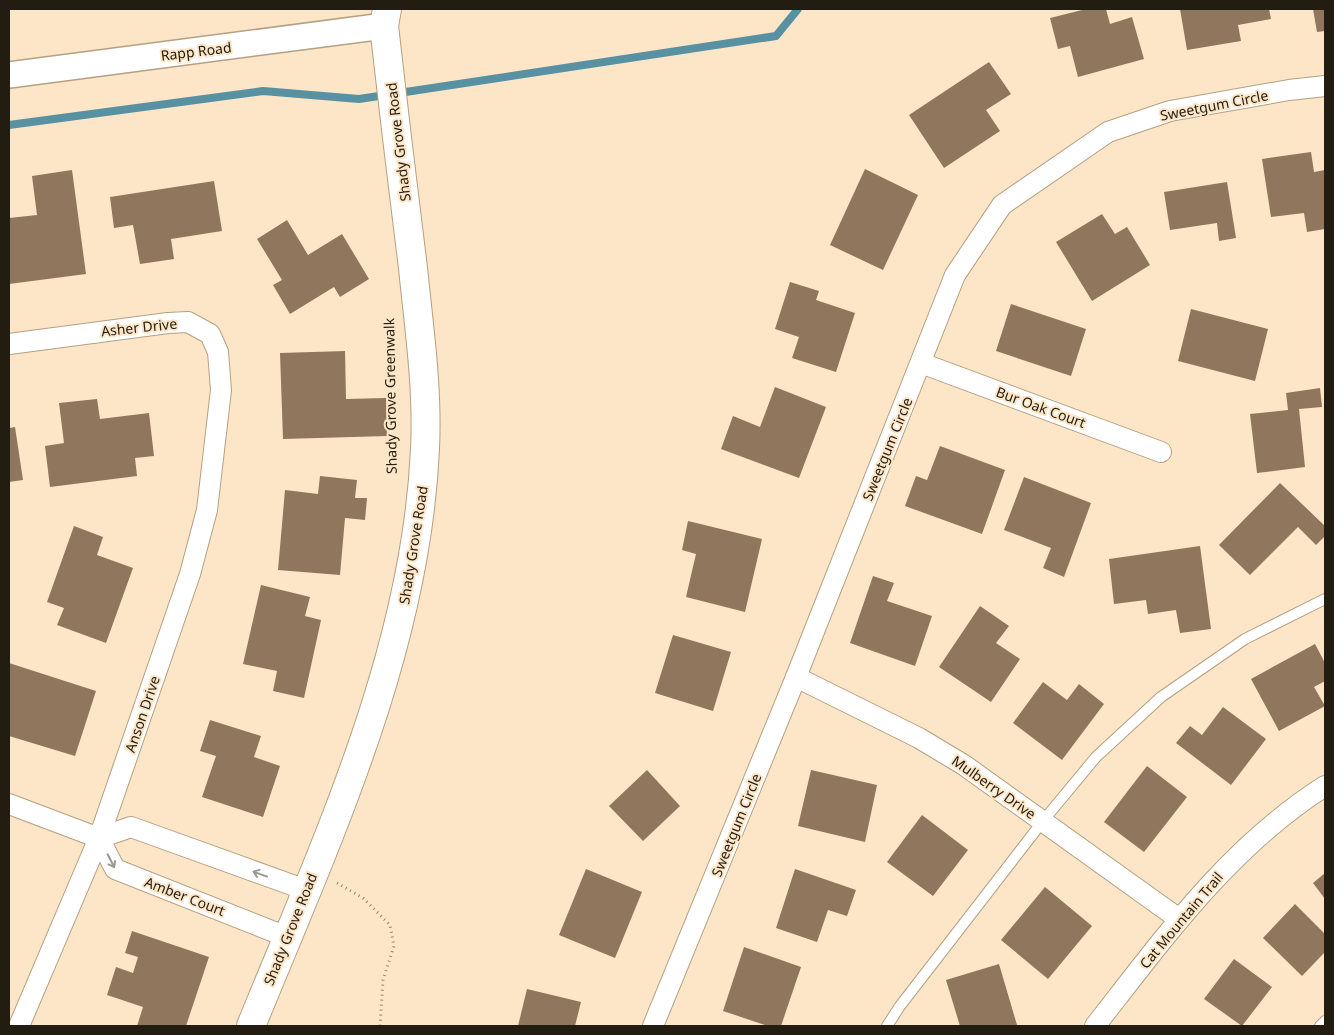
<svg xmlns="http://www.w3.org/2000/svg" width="1334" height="1035" font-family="'Noto Sans',sans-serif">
<rect width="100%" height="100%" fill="#fce6c7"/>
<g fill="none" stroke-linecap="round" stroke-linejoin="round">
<path stroke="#5791a2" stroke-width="8" d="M 9,125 L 263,91 L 359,99 L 776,36 L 798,9"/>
</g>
<g fill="#8f765d">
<path d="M 1086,9 L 1106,9 L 1110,24 L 1132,17 L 1144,59 L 1078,77 L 1070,46 L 1058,49 L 1050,18 Z"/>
<path d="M 1180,9 L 1269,9 L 1271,19 L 1238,25 L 1241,41 L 1187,50 Z"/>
<path d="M 1313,9 L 1325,9 L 1325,31 L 1317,32 Z"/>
<path d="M 989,62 L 1011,94 L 986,110 L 1000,131 L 944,168 L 909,115 Z"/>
<path d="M 1311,152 L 1314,172 L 1325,170 L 1325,229 L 1307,232 L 1304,213 L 1271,217 L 1262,159 Z"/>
<path d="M 865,169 L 918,195 L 883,270 L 830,245 Z"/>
<path d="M 72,170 L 86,274 L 9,284 L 9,218 L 37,215 L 32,176 Z"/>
<path d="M 214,181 L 222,231 L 171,239 L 174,259 L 140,264 L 133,225 L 114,228 L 110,197 Z"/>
<path d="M 1227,182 L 1236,238 L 1219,241 L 1217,223 L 1170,230 L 1164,192 Z"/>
<path d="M 1102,214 L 1115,234 L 1127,227 L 1150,265 L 1092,301 L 1056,242 Z"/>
<path d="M 287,220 L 308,255 L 342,234 L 369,279 L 340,297 L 334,287 L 290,314 L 273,285 L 282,280 L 257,239 Z"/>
<path d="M 790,282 L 819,291 L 816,300 L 855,313 L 836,372 L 792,358 L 799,337 L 775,329 Z"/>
<path d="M 1011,304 L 1086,329 L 1071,376 L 996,351 Z"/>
<path d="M 1191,309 L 1268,329 L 1255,381 L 1178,361 Z"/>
<path d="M 345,351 L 346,399 L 386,398 L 387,436 L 283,439 L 280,353 Z"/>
<path d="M 775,387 L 826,407 L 799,478 L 721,449 L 733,416 L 760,427 Z"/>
<path d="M 1320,388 L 1322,407 L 1299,409 L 1305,467 L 1257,473 L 1250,414 L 1288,410 L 1286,393 Z"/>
<path d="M 97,399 L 100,419 L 149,413 L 154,456 L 135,458 L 137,476 L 50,487 L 45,446 L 64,443 L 59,403 Z"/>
<path d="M 15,427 L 23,480 L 9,482 L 9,428 Z"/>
<path d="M 940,446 L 1005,470 L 982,534 L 905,506 L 916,476 L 927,480 Z"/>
<path d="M 320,476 L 357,480 L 355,498 L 367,498 L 365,520 L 345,518 L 340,575 L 278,570 L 285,490 L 318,494 Z"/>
<path d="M 1024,477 L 1091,503 L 1064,577 L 1043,568 L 1051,548 L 1004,530 Z"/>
<path d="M 1280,483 L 1325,526 L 1325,536 L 1316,545 L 1298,527 L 1250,575 L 1219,545 Z"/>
<path d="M 688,521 L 762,539 L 745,612 L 686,597 L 696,554 L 682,550 Z"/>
<path d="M 74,526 L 103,537 L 97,555 L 133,568 L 106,643 L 57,625 L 64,608 L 47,602 Z"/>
<path d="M 1200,546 L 1211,629 L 1180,633 L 1176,610 L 1148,614 L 1146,600 L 1114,604 L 1109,559 Z"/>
<path d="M 873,576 L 894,583 L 887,601 L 932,616 L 915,666 L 850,643 Z"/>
<path d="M 261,585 L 310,597 L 305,616 L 321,620 L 304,698 L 273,691 L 277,671 L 243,664 Z"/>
<path d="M 980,606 L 1009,626 L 996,643 L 1020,659 L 991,702 L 939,667 Z"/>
<path d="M 673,635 L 731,652 L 713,711 L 655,693 Z"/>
<path d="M 1315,644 L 1325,663 L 1325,681 L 1314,687 L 1325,706 L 1279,731 L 1251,679 Z"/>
<path d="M 9,663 L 96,691 L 75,756 L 9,736 Z"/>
<path d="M 1043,682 L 1067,700 L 1079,684 L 1104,704 L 1062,760 L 1013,723 Z"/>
<path d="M 1223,707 L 1266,739 L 1231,785 L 1176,743 L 1190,726 L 1202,735 Z"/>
<path d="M 210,720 L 261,736 L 254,757 L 280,766 L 263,817 L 202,797 L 216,756 L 200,751 Z"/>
<path d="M 1147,766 L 1187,797 L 1144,852 L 1104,822 Z"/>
<path d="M 647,770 L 680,806 L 643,841 L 609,806 Z"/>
<path d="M 811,770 L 877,785 L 865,842 L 798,826 Z"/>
<path d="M 922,815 L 968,850 L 933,896 L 887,862 Z"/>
<path d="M 586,869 L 642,892 L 615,958 L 559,935 Z"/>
<path d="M 795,869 L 856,890 L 847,916 L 828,910 L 817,942 L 776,928 Z"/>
<path d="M 1325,873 L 1325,899 L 1313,883 Z"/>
<path d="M 1045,887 L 1092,926 L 1048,979 L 1001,940 Z"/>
<path d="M 1295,904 L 1325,934 L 1325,952 L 1302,976 L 1263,938 Z"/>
<path d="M 132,931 L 209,957 L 186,1026 L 137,1026 L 143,1007 L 107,995 L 116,967 L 133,973 L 138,957 L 125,953 Z"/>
<path d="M 744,947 L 801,967 L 781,1026 L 768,1026 L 723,1011 Z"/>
<path d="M 1234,959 L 1272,987 L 1242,1026 L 1204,999 Z"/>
<path d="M 999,964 L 1017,1025 L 960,1026 L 946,980 Z"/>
<path d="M 527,989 L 581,1002 L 575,1026 L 518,1026 Z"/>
</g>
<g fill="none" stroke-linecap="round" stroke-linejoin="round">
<defs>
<g id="service">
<path d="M 887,1026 L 900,1006 L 1043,821 L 1096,757 L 1161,697 L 1245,639 L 1325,599"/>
<path d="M 1320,1026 L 1325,1021"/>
</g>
<g id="minor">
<path d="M 9,344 L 168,323 L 188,322 L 210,334 L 218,352 L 221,390 L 207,510 L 190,574 L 99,838 L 19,1026"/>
<path d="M 921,363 L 1161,452"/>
<path d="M 796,677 L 919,738 L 964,765 L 1179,919"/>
<path d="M 9,804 L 99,838"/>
<path d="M 287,937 L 115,869 L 99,838 L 131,827 L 306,890"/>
<path d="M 653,1026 L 796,677 L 955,275 L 1002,205 L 1108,132 L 1170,111 L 1289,90 L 1325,86"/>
<path d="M 1095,1026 C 1164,938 1229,847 1325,786"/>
</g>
<path id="tertiary" d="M 9,75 L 384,26"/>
<path id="secondary" d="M 251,1026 C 326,842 416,651 425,449 C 428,388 419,328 413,268 C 403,187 393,107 384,26 L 387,9"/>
</defs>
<use href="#service" stroke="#b4a082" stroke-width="12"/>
<use href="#minor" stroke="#b4a082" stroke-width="22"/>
<use href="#tertiary" stroke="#b4a082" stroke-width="28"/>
<use href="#secondary" stroke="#b4a082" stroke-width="30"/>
<path stroke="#94856f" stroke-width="3" stroke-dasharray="1 4" stroke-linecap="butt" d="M 337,883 L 363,898 L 390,925 L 394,946 L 383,980 L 380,1026"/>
<use href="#service" stroke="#fff" stroke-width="10"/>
<use href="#minor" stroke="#fff" stroke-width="20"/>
<use href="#tertiary" stroke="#fff" stroke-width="25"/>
<use href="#secondary" stroke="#fff" stroke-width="28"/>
</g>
<defs><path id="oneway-shaft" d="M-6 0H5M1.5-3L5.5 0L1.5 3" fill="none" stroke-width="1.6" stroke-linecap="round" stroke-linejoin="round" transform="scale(1.25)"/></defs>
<g stroke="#9c9993">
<use href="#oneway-shaft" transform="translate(111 861) rotate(63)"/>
<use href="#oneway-shaft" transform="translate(260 874) rotate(-160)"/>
</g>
<g text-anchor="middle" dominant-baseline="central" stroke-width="4" stroke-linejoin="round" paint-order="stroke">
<g font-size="14" fill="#231c10" stroke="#fce6c7">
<text transform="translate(196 51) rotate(-7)">Rapp Road</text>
<text transform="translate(1214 105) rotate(-11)">Sweetgum Circle</text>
<text transform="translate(398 142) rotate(-97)">Shady Grove Road</text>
<text transform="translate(139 327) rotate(-6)">Asher Drive</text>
<text transform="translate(390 396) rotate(-91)">Shady Grove Greenwalk</text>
<text transform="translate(1041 407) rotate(20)">Bur Oak Court</text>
<text transform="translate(887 449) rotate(-68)">Sweetgum Circle</text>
<text transform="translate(413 545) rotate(-81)">Shady Grove Road</text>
<text transform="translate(142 714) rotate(-71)">Anson Drive</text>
<text transform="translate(994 787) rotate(35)">Mulberry Drive</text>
<text transform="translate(736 825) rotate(-68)">Sweetgum Circle</text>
<text transform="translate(185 896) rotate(21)">Amber Court</text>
<text transform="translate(1181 920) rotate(-50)">Cat Mountain Trail</text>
<text transform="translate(290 929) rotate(-68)">Shady Grove Road</text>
</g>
</g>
<rect width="1334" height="1035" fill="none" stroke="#231c10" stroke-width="20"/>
</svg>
